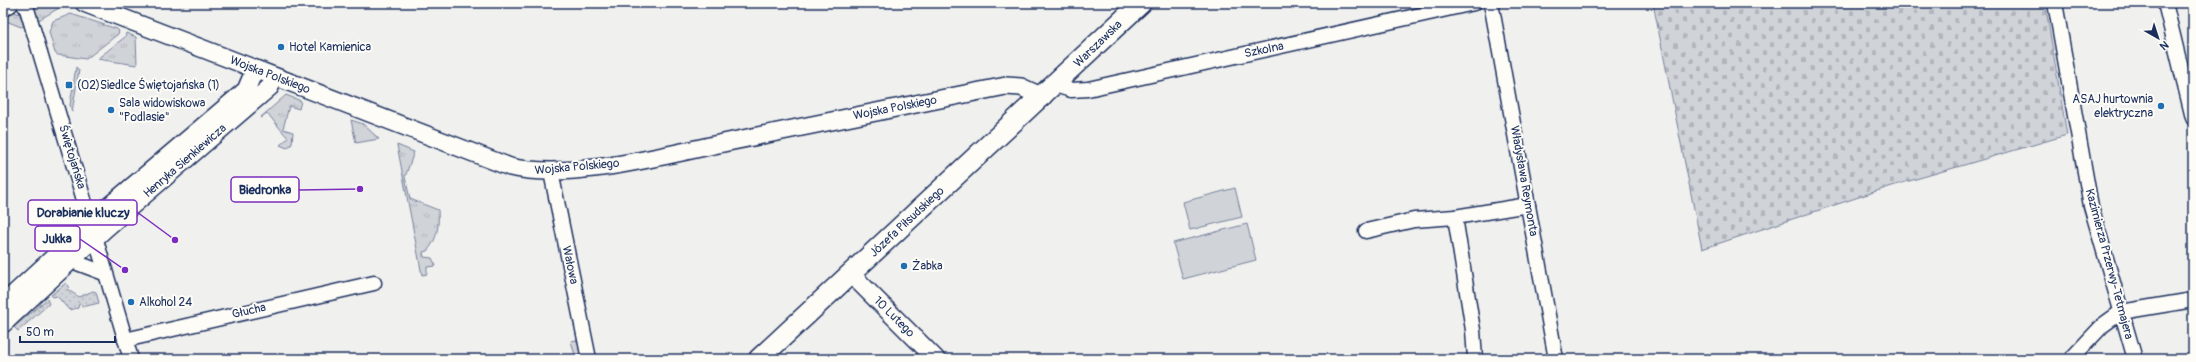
<svg xmlns="http://www.w3.org/2000/svg" width="2196" height="362" font-family="Pangolin,sans-serif">
<defs>
<pattern id="grass-tufts" width="24" height="20" patternUnits="userSpaceOnUse"><rect width="24" height="20" fill="#d0d3d8"/><path d="M3 7l-1-3M5 7V3M7 7l1-3M15 17l-1-3M17 17v-4M19 17l1-3" fill="none" stroke="#b2b5bc"/></pattern>
<pattern id="cemetery-stones" width="16" height="16" patternUnits="userSpaceOnUse"><rect width="16" height="16" fill="#d0d3d8"/><path d="M2 7V4a2 2 0 0 1 4 0v3zM10 15v-3a2 2 0 0 1 4 0v3z" fill="#b2b5bc"/></pattern>
<pattern id="garden-dots" width="8" height="8" patternUnits="userSpaceOnUse"><rect width="8" height="8" fill="#d0d3d8"/><path d="M2 2h.1M6 6h.1" fill="none" stroke="#b2b5bc" stroke-width="1.8" stroke-linecap="round"/></pattern>
</defs>
<rect width="100%" height="100%" fill="#f0f0ee"/>
<filter id="ink" filterUnits="userSpaceOnUse"><feTurbulence type="fractalNoise" baseFrequency=".025" numOctaves="2"/><feDisplacementMap in="SourceGraphic" scale="8" xChannelSelector="R" yChannelSelector="G"/><feConvolveMatrix kernelMatrix="1 2 1 2 8 2 1 2 1" color-interpolation-filters="sRGB"/></filter>
<g filter="url(#ink)">
<g fill="url(#grass-tufts)" stroke="#76819b">
<path d="M 35,3 L 57,3 L 64,5 L 37,21 L 33,9 Z"/>
<path d="M 14,12 L 20,14 L 24,26 L 21,27 L 6,21 L 3,17 Z"/>
<path d="M 71,14 L 117,29 L 119,31 L 118,34 L 86,59 L 58,55 L 55,53 L 49,32 L 53,21 Z"/>
<path d="M 126,33 L 136,37 L 137,65 L 97,59 L 125,37 Z"/>
<path d="M 286,95 L 301,101 L 299,109 L 289,106 L 283,129 L 293,132 L 292,144 L 287,148 L 280,145 L 288,138 L 267,113 L 260,118 Z"/>
<path d="M 351,120 L 363,124 L 379,139 L 356,143 Z"/>
<path d="M 397,145 L 414,152 L 405,177 L 410,199 L 438,210 C 439,225 438,239 427,251 L 423,252 L 424,257 L 432,258 L 436,266 L 427,267 L 427,274 L 422,275 Z"/>
<path d="M 576,340 L 579,341 L 582,359 L 576,359 L 571,341 Z"/>
</g>
<path fill="url(#cemetery-stones)" stroke="#76819b" d="M 1653,3 L 2045,3 L 2067,135 L 1892,186 L 1702,249 Z"/>
<g fill="#d0d3d8" stroke="#76819b">
<path d="M 1235,188 L 1242,217 L 1190,230 L 1183,202 Z"/>
<path d="M 1247,224 L 1256,260 L 1183,279 L 1173,243 Z"/>
</g>
<g fill="url(#garden-dots)" stroke="#76819b">
<path d="M 76,67 L 79,70 L 72,112 L 70,105 Z"/>
<path d="M 66,283 L 69,286 L 68,290 L 79,297 L 93,291 L 96,292 L 99,303 L 82,307 L 82,305 L 79,304 L 78,308 L 69,310 L 57,296 L 53,297 L 51,295 Z"/>
<path d="M 47,299 L 49,304 L 18,331 L 14,327 Z"/>
</g>
<g fill="none" stroke-linecap="round" stroke-linejoin="round">
<defs>
<g id="minor">
<path d="M 23,3 L 27,9 C 62,125 97,242 131,359"/>
<path d="M 1491,3 L 1556,359"/>
<path d="M 2055,3 L 2091,206 L 2135,359"/>
<path d="M 2165,3 L 2193,118"/>
<path d="M 1055,85 L 1071,90 L 1088,89 L 1474,3"/>
<path d="M 551,172 L 589,359"/>
<path d="M 1455,217 L 1473,330 L 1475,359"/>
<path d="M 1366,231 L 1414,220 L 1455,217 L 1528,205"/>
<path d="M 72,261 L 104,273"/>
<path d="M 125,340 L 374,283"/>
<path d="M 2071,359 L 2103,325 L 2121,312 L 2193,300"/>
</g>
<g id="tertiary">
<path d="M 84,3 L 510,167 C 572,181 665,155 728,142 C 820,123 913,104 1006,86 L 1021,87 L 1043,97"/>
<path d="M 851,274 L 936,359"/>
<path d="M 3,304 L 108,207 L 246,90 L 255,69"/>
<path d="M 3,324 L 105,229 L 270,87 L 275,77"/>
</g>
<g id="secondary">
<path d="M 3,6 L 8,3"/>
<path d="M 759,359 L 1141,3"/>
</g>
</defs>
<use href="#minor" stroke="#1b2f5e" stroke-width="17"/>
<use href="#tertiary" stroke="#1b2f5e" stroke-width="20"/>
<use href="#secondary" stroke="#1b2f5e" stroke-width="23"/>
<use href="#minor" stroke="#fdfcf7" stroke-width="14"/>
<use href="#tertiary" stroke="#fdfcf7" stroke-width="17"/>
<use href="#secondary" stroke="#fdfcf7" stroke-width="20"/>
</g>
</g>
<g fill="#1f6fb2" stroke="#fdfcf7" stroke-width="1.5">
<circle cx="281" cy="47" r="4"/>
<rect x="65" y="81" width="8" height="8" rx="2"/>
<circle cx="2161" cy="106" r="4"/>
<circle cx="111" cy="110" r="4"/>
<circle cx="904" cy="266" r="4"/>
<circle cx="131" cy="302" r="4"/>
</g>
<g text-anchor="middle" dominant-baseline="central" stroke-width="4" stroke-linejoin="round" paint-order="stroke">
<g font-size="12" fill="#1b2f5e" stroke="#fdfcf7">
<text transform="translate(1098 44) rotate(-44)">Warszawska</text>
<text transform="translate(1264 50) rotate(-12)">Szkolna</text>
<text transform="translate(270 75) rotate(21)">Wojska Polskiego</text>
<text transform="translate(895 108) rotate(-11)">Wojska Polskiego</text>
<text transform="translate(72 157) rotate(73)">Świętojańska</text>
<text transform="translate(185 161) rotate(-41)">Henryka Sienkiewicza</text>
<text transform="translate(577 167) rotate(-5)">Wojska Polskiego</text>
<text transform="translate(1524 181) rotate(80)">Władysława Reymonta</text>
<text transform="translate(907 222) rotate(-43)">Józefa Piłsudskiego</text>
<text transform="translate(2109 264) rotate(75)">Kazimierza Przerwy-Tetmajera</text>
<text transform="translate(570 265) rotate(78)">Wałowa</text>
<text transform="translate(249 311) rotate(-13)">Głucha</text>
<text transform="translate(894 317) rotate(45)">10 Lutego</text>
</g>
<g font-size="12" fill="#1b2f5e" stroke="#fdfcf7" text-anchor="start">
<text x="289" y="47">Hotel Kamienica</text>
<text x="77" y="85">(02)Siedlce Świętojańska (1)</text>
<text x="2153" y="99" text-anchor="end">ASAJ hurtownia<tspan x="2153" dy="14">elektryczna</tspan></text>
<text x="119" y="103">Sala widowiskowa<tspan x="119" dy="14">"Podlasie"</tspan></text>
<text x="912" y="266">Żabka</text>
<text x="139" y="302">Alkohol 24</text>
</g>
</g>
<path fill="none" stroke="#7b2cbf" stroke-width="1.5" d="M360 189L299 190M175 240L137 212M125 270L80 239"/>
<g fill="#7b2cbf" stroke="#fdfcf7" stroke-width="1.5">
<circle cx="360" cy="189" r="4"/>
<circle cx="175" cy="240" r="4"/>
<circle cx="125" cy="270" r="4"/>
</g>
<g fill="#fdfcf7" stroke="#7b2cbf" stroke-width="1.5">
<rect x="231" y="177" width="68" height="25" rx="4"/>
<rect x="28" y="200" width="109" height="25" rx="4"/>
<rect x="35" y="226" width="45" height="25" rx="4"/>
</g>
<g font-size="13" text-anchor="middle" font-weight="bold" fill="#1b2f5e">
<text x="265" y="194">Biedronka</text>
<text x="83" y="217">Dorabianie kluczy</text>
<text x="57" y="243">Jukka</text>
</g>
<rect width="2196" height="362" fill="none" stroke="#fdfcf7" stroke-width="16"/>
<rect x="8" y="8" width="2180" height="346" fill="none" stroke="#1b2f5e" stroke-width="1.5" filter="url(#ink)"/>
<g transform="translate(2158 38) rotate(141)" stroke="#fdfcf7" stroke-width="3" paint-order="stroke">
<path d="M0-3L7 15L0 10L-7 15Z" fill="#1b2f5e"/>
<text y="-6" font-size="11" font-weight="bold" text-anchor="middle" fill="#1b2f5e">N</text>
</g>
<path d="M20 336v6h95v-6" fill="none" stroke="#1b2f5e" stroke-width="2"/>
<text x="26" y="336" font-size="12" fill="#1b2f5e" stroke="#fdfcf7" stroke-width="3" paint-order="stroke">50 m</text>
</svg>
